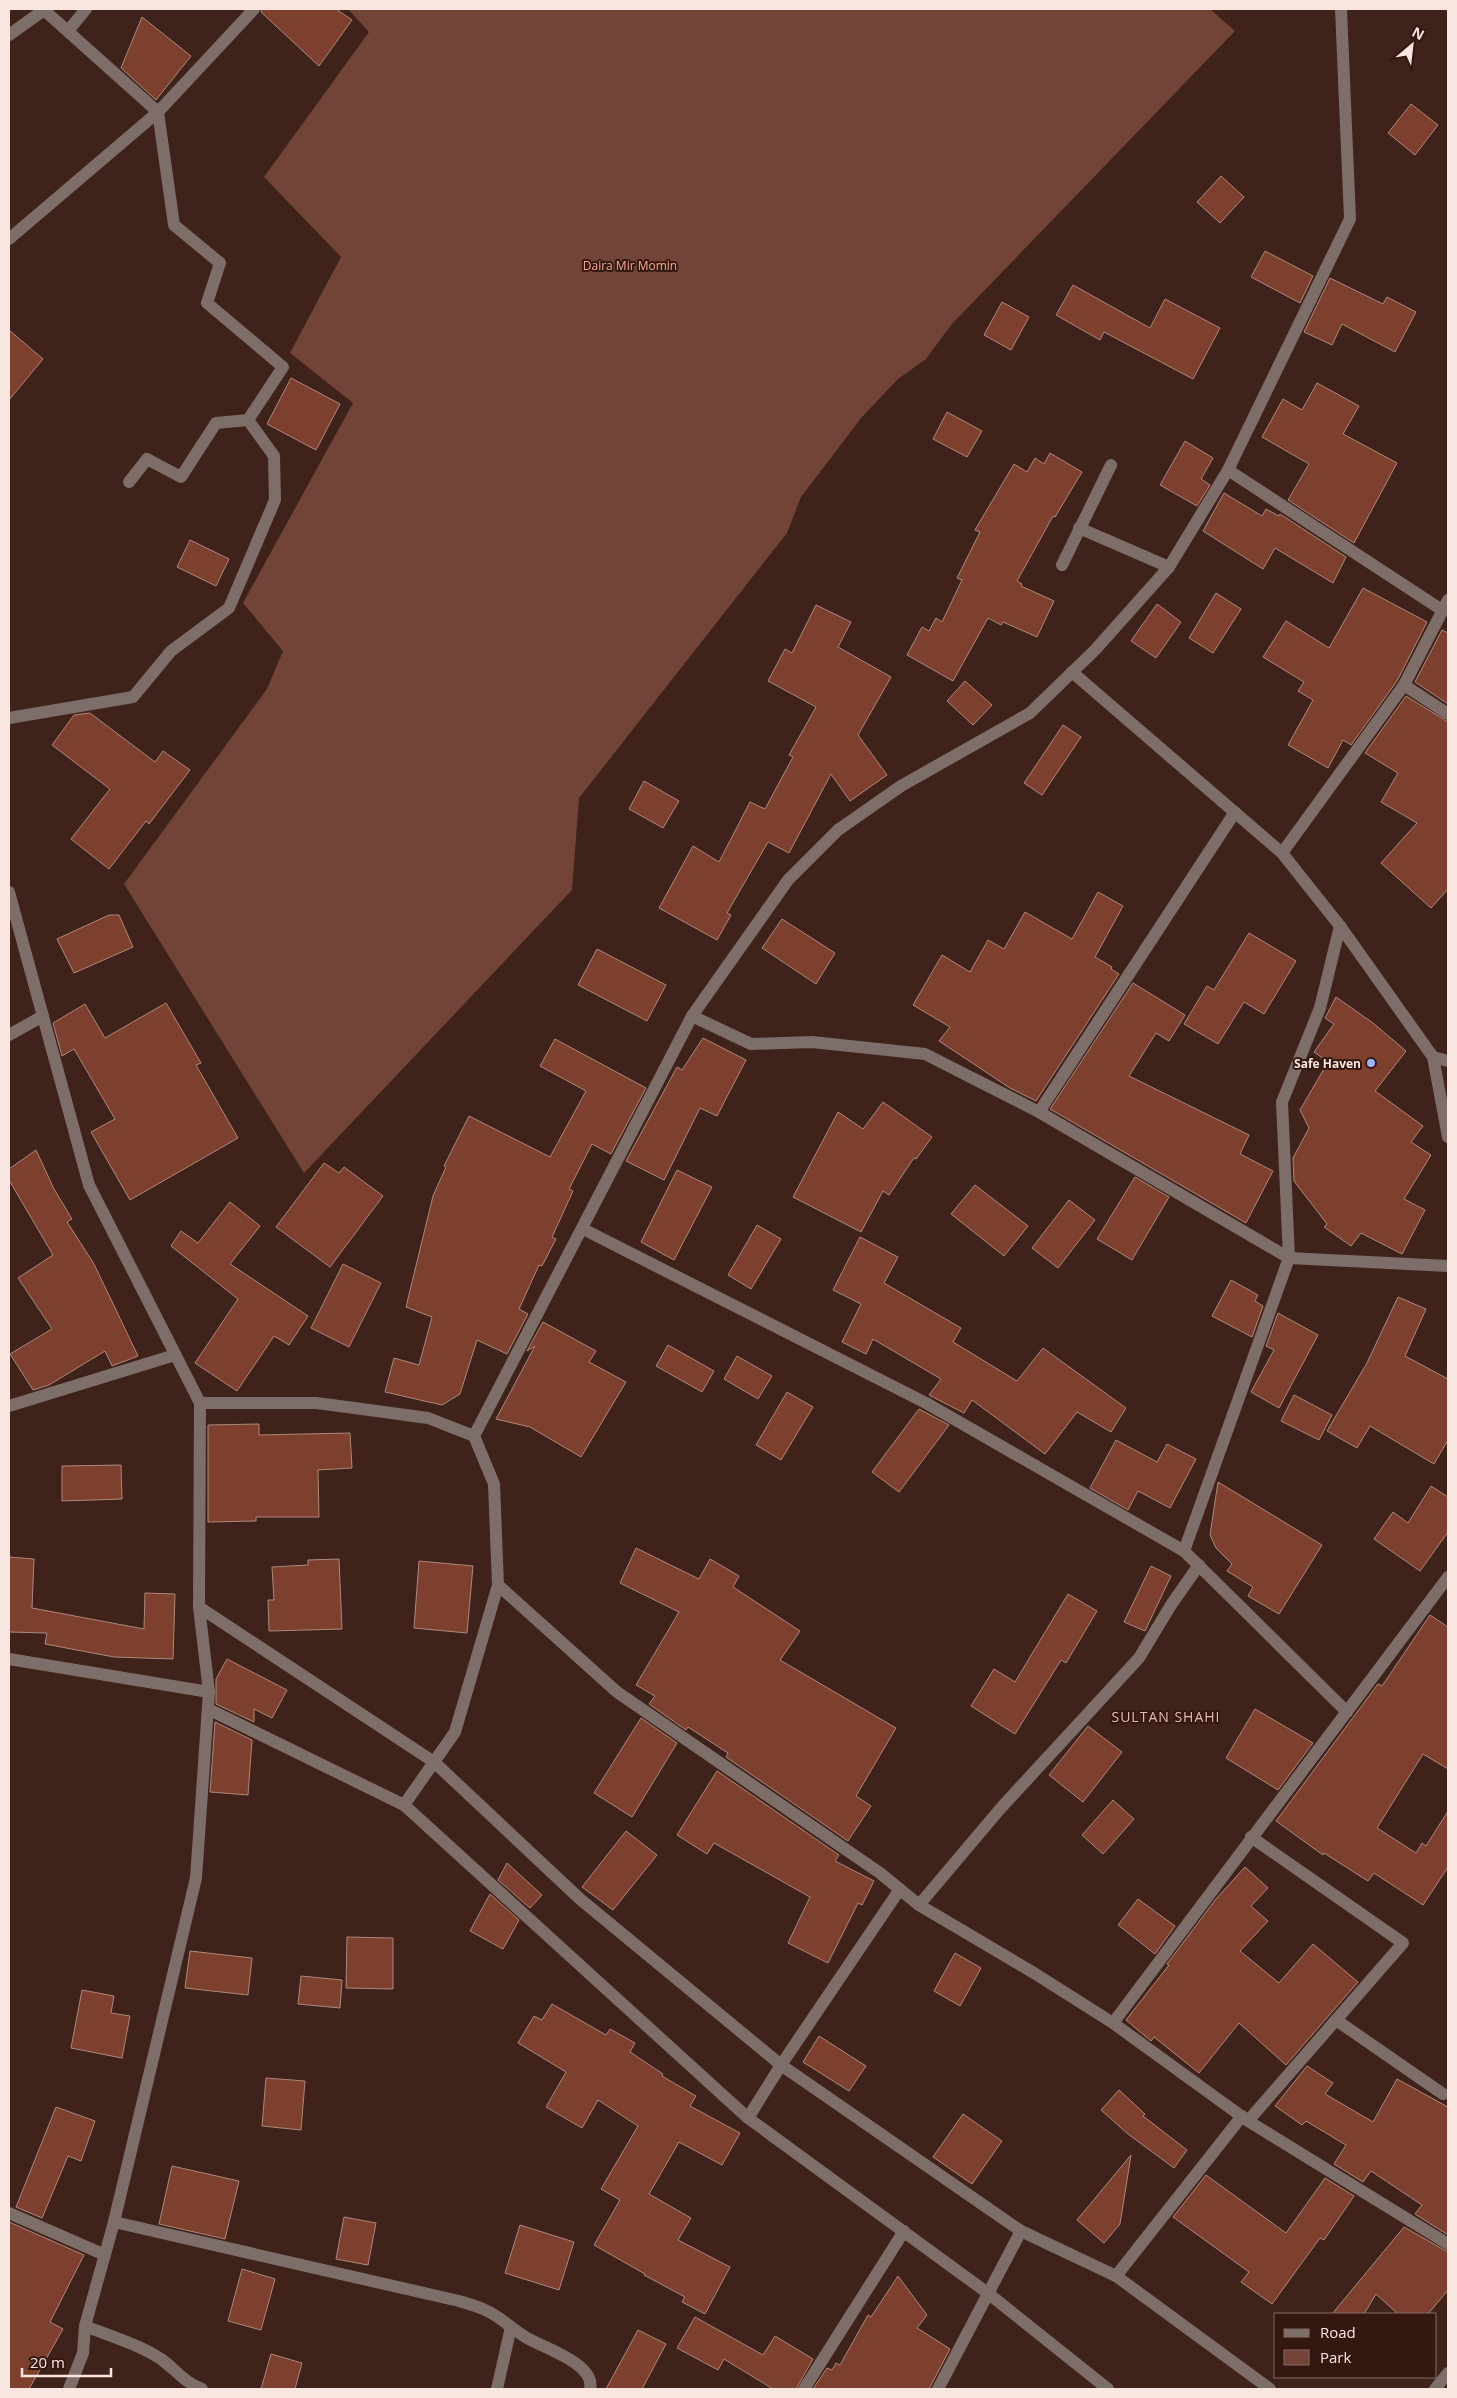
<svg xmlns="http://www.w3.org/2000/svg" width="1457" height="2398" font-family="'Open Sans',sans-serif">
<rect width="100%" height="100%" fill="#3f2219"/>
<path fill="#714437" d="M 348,9 L 1210,9 L 1235,31 L 951,325 L 926,359 L 898,379 L 862,417 L 801,497 L 787,533 L 579,798 L 572,890 L 304,1173 L 124,884 L 267,689 L 283,651 L 243,603 L 353,403 L 290,353 L 341,257 L 264,177 L 369,32 Z"/>
<g fill="#7e402e" stroke="#ad887d">
<path d="M 262,9 L 336,9 L 352,20 L 319,66 L 261,12 Z"/>
<path d="M 142,17 L 191,56 L 156,100 L 121,68 Z"/>
<path d="M 1411,104 L 1438,125 L 1415,155 L 1388,133 Z"/>
<path d="M 1221,176 L 1244,197 L 1220,223 L 1197,202 Z"/>
<path d="M 1265,251 L 1313,276 L 1300,303 L 1251,277 Z"/>
<path d="M 1330,278 L 1383,304 L 1387,297 L 1416,312 L 1395,352 L 1342,324 L 1332,345 L 1304,332 Z"/>
<path d="M 1073,285 L 1150,328 L 1165,299 L 1220,328 L 1193,379 L 1104,332 L 1100,340 L 1056,315 Z"/>
<path d="M 1002,302 L 1029,317 L 1011,350 L 984,335 Z"/>
<path d="M 9,330 L 43,359 L 9,400 Z"/>
<path d="M 291,378 L 340,404 L 316,450 L 267,424 Z"/>
<path d="M 1317,383 L 1359,406 L 1343,434 L 1397,463 L 1354,543 L 1288,500 L 1309,464 L 1262,437 L 1283,399 L 1302,410 Z"/>
<path d="M 947,412 L 982,431 L 967,457 L 933,439 Z"/>
<path d="M 1185,441 L 1213,458 L 1201,479 L 1210,485 L 1197,506 L 1160,485 Z"/>
<path d="M 1050,453 L 1082,472 L 1055,517 L 1053,516 L 1017,581 L 1022,584 L 1021,586 L 1054,601 L 1037,637 L 1003,622 L 1001,625 L 988,618 L 953,681 L 907,655 L 922,627 L 929,631 L 936,618 L 942,622 L 962,580 L 957,578 L 980,532 L 975,530 L 1014,464 L 1027,472 L 1035,458 L 1044,464 Z"/>
<path d="M 1224,493 L 1262,516 L 1266,509 L 1279,516 L 1280,514 L 1346,557 L 1333,583 L 1275,548 L 1263,569 L 1203,531 Z"/>
<path d="M 190,540 L 229,559 L 216,586 L 177,567 Z"/>
<path d="M 1363,588 L 1427,622 L 1397,681 L 1351,745 L 1343,740 L 1328,768 L 1288,745 L 1313,700 L 1298,691 L 1304,682 L 1263,657 L 1286,621 L 1329,648 Z"/>
<path d="M 1216,593 L 1241,609 L 1213,653 L 1189,638 Z"/>
<path d="M 1157,604 L 1181,622 L 1156,658 L 1131,641 Z"/>
<path d="M 816,605 L 851,622 L 838,647 L 891,677 L 858,735 L 887,775 L 850,801 L 831,774 L 789,853 L 768,842 L 727,913 L 731,915 L 717,940 L 659,908 L 693,846 L 719,862 L 750,802 L 765,809 L 793,757 L 789,755 L 816,707 L 768,681 L 785,649 L 792,653 Z"/>
<path d="M 1442,630 L 1448,633 L 1448,704 L 1415,682 Z"/>
<path d="M 965,681 L 992,705 L 973,725 L 947,701 Z"/>
<path d="M 1406,696 L 1448,722 L 1448,889 L 1431,908 L 1381,863 L 1417,823 L 1381,802 L 1398,773 L 1365,753 Z"/>
<path d="M 90,713 L 155,762 L 163,751 L 190,770 L 149,824 L 146,821 L 109,869 L 71,839 L 110,789 L 52,745 L 74,715 Z"/>
<path d="M 1063,725 L 1081,737 L 1042,795 L 1024,783 Z"/>
<path d="M 644,781 L 679,801 L 663,828 L 629,809 Z"/>
<path d="M 1098,892 L 1123,906 L 1095,957 L 1112,967 L 1111,969 L 1119,974 L 1036,1101 L 1010,1088 L 939,1041 L 950,1027 L 913,1005 L 942,955 L 970,972 L 988,940 L 1004,949 L 1025,912 L 1072,939 Z"/>
<path d="M 109,915 L 119,915 L 133,947 L 74,973 L 57,939 Z"/>
<path d="M 782,919 L 835,953 L 816,984 L 762,948 Z"/>
<path d="M 1249,933 L 1296,961 L 1264,1014 L 1244,1002 L 1218,1044 L 1184,1024 L 1207,986 L 1214,990 Z"/>
<path d="M 597,949 L 666,985 L 647,1021 L 578,985 Z"/>
<path d="M 1133,983 L 1185,1015 L 1169,1041 L 1156,1033 L 1129,1076 L 1249,1135 L 1240,1154 L 1273,1171 L 1246,1223 L 1050,1109 Z"/>
<path d="M 1336,997 L 1373,1023 L 1406,1051 L 1375,1091 L 1423,1126 L 1411,1142 L 1431,1155 L 1404,1199 L 1425,1210 L 1402,1254 L 1361,1233 L 1351,1246 L 1324,1227 L 1327,1224 L 1294,1181 L 1293,1158 L 1309,1128 L 1300,1110 L 1328,1062 L 1314,1052 L 1334,1024 L 1325,1018 Z"/>
<path d="M 166,1003 L 201,1063 L 196,1065 L 238,1138 L 130,1200 L 91,1132 L 115,1119 L 74,1049 L 62,1056 L 53,1023 L 85,1004 L 105,1038 Z"/>
<path d="M 703,1038 L 746,1060 L 717,1116 L 700,1108 L 664,1180 L 626,1161 L 677,1067 L 682,1070 Z"/>
<path d="M 555,1039 L 646,1088 L 611,1154 L 592,1144 L 569,1189 L 573,1191 L 552,1237 L 556,1239 L 542,1266 L 539,1265 L 519,1309 L 528,1314 L 507,1354 L 477,1340 L 460,1394 L 442,1405 L 385,1392 L 394,1358 L 419,1365 L 432,1317 L 406,1307 L 433,1196 L 446,1167 L 444,1166 L 469,1116 L 550,1157 L 586,1091 L 540,1066 Z"/>
<path d="M 883,1102 L 932,1137 L 916,1159 L 914,1158 L 889,1195 L 883,1191 L 861,1232 L 793,1197 L 838,1112 L 863,1129 Z"/>
<path d="M 36,1150 L 54,1189 L 72,1219 L 67,1222 L 94,1264 L 138,1356 L 112,1366 L 105,1351 L 49,1385 L 33,1390 L 10,1354 L 52,1329 L 18,1278 L 53,1255 L 9,1180 L 9,1169 Z"/>
<path d="M 324,1163 L 339,1173 L 344,1167 L 383,1196 L 330,1267 L 276,1227 Z"/>
<path d="M 677,1170 L 712,1187 L 674,1260 L 641,1242 Z"/>
<path d="M 1135,1177 L 1169,1197 L 1132,1260 L 1097,1239 Z"/>
<path d="M 975,1185 L 1028,1226 L 1004,1256 L 951,1214 Z"/>
<path d="M 1069,1200 L 1095,1220 L 1058,1268 L 1032,1248 Z"/>
<path d="M 230,1202 L 260,1226 L 230,1264 L 308,1316 L 289,1345 L 274,1336 L 237,1391 L 195,1363 L 238,1299 L 171,1246 L 181,1231 L 198,1243 Z"/>
<path d="M 757,1225 L 781,1239 L 751,1289 L 728,1275 Z"/>
<path d="M 860,1237 L 898,1257 L 884,1283 L 961,1328 L 953,1342 L 1017,1381 L 1043,1348 L 1126,1408 L 1111,1432 L 1077,1412 L 1045,1454 L 972,1400 L 964,1413 L 929,1395 L 941,1379 L 873,1339 L 866,1354 L 842,1342 L 861,1304 L 833,1290 Z"/>
<path d="M 343,1264 L 381,1283 L 349,1347 L 311,1328 Z"/>
<path d="M 1231,1280 L 1258,1295 L 1255,1301 L 1263,1306 L 1252,1337 L 1212,1316 Z"/>
<path d="M 1398,1297 L 1426,1309 L 1405,1356 L 1448,1379 L 1448,1440 L 1434,1464 L 1370,1426 L 1357,1448 L 1327,1431 L 1367,1363 Z"/>
<path d="M 1278,1313 L 1318,1335 L 1279,1408 L 1251,1392 L 1274,1350 L 1266,1346 Z"/>
<path d="M 543,1322 L 596,1351 L 589,1362 L 626,1382 L 581,1457 L 530,1427 L 496,1419 L 535,1346 L 527,1351 Z"/>
<path d="M 668,1345 L 714,1371 L 702,1392 L 656,1366 Z"/>
<path d="M 737,1356 L 772,1376 L 758,1399 L 724,1379 Z"/>
<path d="M 787,1392 L 813,1407 L 781,1460 L 756,1445 Z"/>
<path d="M 1294,1395 L 1332,1415 L 1319,1440 L 1281,1421 Z"/>
<path d="M 919,1409 L 949,1425 L 899,1492 L 872,1472 Z"/>
<path d="M 259,1424 L 259,1435 L 350,1433 L 352,1468 L 318,1470 L 319,1517 L 256,1517 L 256,1521 L 208,1522 L 208,1425 Z"/>
<path d="M 1116,1440 L 1157,1462 L 1167,1444 L 1196,1459 L 1170,1508 L 1138,1491 L 1128,1510 L 1090,1488 Z"/>
<path d="M 121,1465 L 122,1499 L 62,1501 L 62,1466 Z"/>
<path d="M 1218,1482 L 1322,1545 L 1279,1614 L 1248,1596 L 1253,1587 L 1227,1571 L 1232,1564 L 1216,1548 L 1210,1535 Z"/>
<path d="M 1431,1486 L 1448,1497 L 1448,1532 L 1420,1571 L 1374,1539 L 1393,1512 L 1408,1523 Z"/>
<path d="M 636,1548 L 699,1579 L 710,1559 L 739,1576 L 733,1587 L 800,1631 L 780,1660 L 896,1728 L 856,1796 L 871,1806 L 848,1841 L 726,1757 L 728,1753 L 688,1727 L 686,1730 L 649,1704 L 655,1696 L 636,1685 L 679,1612 L 620,1583 Z"/>
<path d="M 9,1557 L 34,1559 L 32,1608 L 144,1629 L 145,1593 L 175,1594 L 173,1659 L 114,1657 L 45,1644 L 47,1633 L 9,1632 Z"/>
<path d="M 339,1559 L 342,1629 L 269,1631 L 268,1600 L 274,1600 L 272,1567 L 308,1565 L 308,1560 Z"/>
<path d="M 419,1561 L 473,1566 L 467,1633 L 414,1628 Z"/>
<path d="M 1151,1566 L 1171,1576 L 1145,1631 L 1124,1622 Z"/>
<path d="M 1068,1594 L 1097,1611 L 1066,1663 L 1061,1660 L 1015,1734 L 971,1706 L 994,1669 L 1015,1682 Z"/>
<path d="M 1430,1615 L 1448,1627 L 1448,1769 L 1423,1754 L 1377,1828 L 1416,1853 L 1422,1843 L 1426,1846 L 1448,1811 L 1448,1867 L 1423,1905 L 1374,1873 L 1368,1881 L 1324,1853 L 1323,1855 L 1276,1821 L 1378,1684 L 1382,1686 Z"/>
<path d="M 227,1659 L 287,1690 L 272,1718 L 254,1709 L 254,1722 L 216,1704 L 216,1679 Z"/>
<path d="M 1255,1709 L 1313,1743 L 1278,1790 L 1226,1758 Z"/>
<path d="M 641,1718 L 677,1743 L 632,1817 L 594,1793 Z"/>
<path d="M 215,1722 L 252,1740 L 248,1795 L 210,1792 Z"/>
<path d="M 1088,1726 L 1122,1752 L 1083,1802 L 1049,1775 Z"/>
<path d="M 717,1771 L 839,1855 L 835,1861 L 874,1881 L 862,1905 L 858,1903 L 828,1963 L 788,1943 L 810,1897 L 714,1843 L 707,1854 L 677,1835 Z"/>
<path d="M 1113,1800 L 1134,1819 L 1103,1854 L 1082,1835 Z"/>
<path d="M 626,1831 L 657,1855 L 613,1910 L 582,1887 Z"/>
<path d="M 507,1863 L 542,1895 L 530,1908 L 498,1880 Z"/>
<path d="M 1245,1867 L 1268,1888 L 1251,1906 L 1268,1921 L 1240,1951 L 1279,1983 L 1313,1944 L 1358,1982 L 1286,2065 L 1239,2023 L 1199,2073 L 1154,2037 L 1151,2041 L 1126,2020 L 1169,1965 L 1167,1964 L 1216,1899 Z"/>
<path d="M 490,1894 L 519,1920 L 503,1949 L 470,1931 Z"/>
<path d="M 1138,1899 L 1175,1926 L 1155,1954 L 1118,1925 Z"/>
<path d="M 347,1937 L 393,1938 L 393,1989 L 346,1988 Z"/>
<path d="M 190,1951 L 252,1958 L 248,1995 L 185,1988 Z"/>
<path d="M 955,1953 L 981,1968 L 960,2006 L 934,1991 Z"/>
<path d="M 301,1976 L 342,1980 L 340,2008 L 298,2004 Z"/>
<path d="M 82,1990 L 114,1996 L 111,2013 L 130,2016 L 122,2058 L 71,2048 Z"/>
<path d="M 552,2004 L 606,2035 L 610,2029 L 635,2043 L 630,2052 L 663,2074 L 662,2076 L 696,2096 L 690,2106 L 740,2133 L 722,2165 L 679,2142 L 649,2194 L 691,2218 L 678,2240 L 730,2267 L 705,2314 L 682,2302 L 685,2297 L 644,2275 L 645,2274 L 594,2245 L 620,2200 L 601,2189 L 638,2126 L 598,2100 L 582,2128 L 546,2107 L 566,2072 L 518,2043 L 534,2016 L 542,2020 Z"/>
<path d="M 819,2036 L 866,2066 L 849,2091 L 803,2062 Z"/>
<path d="M 1307,2066 L 1333,2083 L 1325,2094 L 1373,2122 L 1397,2079 L 1448,2107 L 1448,2235 L 1415,2214 L 1422,2205 L 1371,2171 L 1363,2182 L 1334,2164 L 1346,2145 L 1306,2121 L 1302,2125 L 1275,2106 Z"/>
<path d="M 266,2078 L 305,2081 L 301,2130 L 262,2126 Z"/>
<path d="M 1119,2090 L 1145,2114 L 1143,2116 L 1187,2150 L 1174,2168 L 1128,2134 L 1101,2110 Z"/>
<path d="M 56,2107 L 95,2121 L 81,2161 L 68,2156 L 42,2218 L 16,2207 Z"/>
<path d="M 963,2114 L 1002,2141 L 972,2184 L 933,2157 Z"/>
<path d="M 1131,2155 L 1120,2224 L 1104,2243 L 1077,2220 Z"/>
<path d="M 172,2166 L 239,2181 L 225,2239 L 159,2224 Z"/>
<path d="M 1206,2175 L 1286,2233 L 1325,2178 L 1354,2196 L 1324,2240 L 1320,2238 L 1272,2304 L 1241,2282 L 1249,2272 L 1173,2217 Z"/>
<path d="M 344,2217 L 376,2223 L 368,2265 L 336,2259 Z"/>
<path d="M 9,2222 L 84,2255 L 50,2322 L 63,2329 L 29,2389 L 9,2389 Z"/>
<path d="M 520,2225 L 574,2242 L 559,2290 L 505,2273 Z"/>
<path d="M 1404,2227 L 1448,2252 L 1448,2290 L 1428,2314 L 1398,2314 L 1376,2294 L 1364,2314 L 1332,2314 Z"/>
<path d="M 242,2269 L 275,2279 L 261,2330 L 228,2321 Z"/>
<path d="M 898,2276 L 927,2315 L 917,2328 L 950,2349 L 929,2389 L 813,2389 L 827,2368 L 832,2370 L 836,2363 L 840,2365 L 868,2315 L 871,2317 Z"/>
<path d="M 695,2317 L 763,2355 L 775,2336 L 813,2359 L 796,2389 L 773,2389 L 724,2359 L 718,2370 L 677,2348 Z"/>
<path d="M 638,2330 L 666,2344 L 642,2389 L 606,2389 Z"/>
<path d="M 271,2354 L 302,2363 L 295,2389 L 261,2389 Z"/>
</g>
<g fill="none" stroke-linecap="round" stroke-linejoin="round">
<g stroke="#7e6e69" stroke-width="12">
<path d="M 68,31 L 86,9"/>
<path d="M 9,35 L 44,10 L 158,112 L 174,225 L 220,263 L 207,303 L 283,367 L 248,420 L 274,456 L 275,500 L 229,608 L 171,651 L 133,697 L 9,718"/>
<path d="M 9,239 L 158,112 L 254,9"/>
<path d="M 1228,470 L 1442,610"/>
<path d="M 129,482 L 147,459 L 181,477 L 216,423 L 248,420"/>
<path d="M 1079,528 L 1169,567"/>
<path d="M 1062,565 L 1111,465"/>
<path d="M 1072,672 L 1282,853 L 1340,926 L 1433,1057 L 1448,1137"/>
<path d="M 1404,685 L 1448,714"/>
<path d="M 1282,853 L 1404,685 L 1448,600"/>
<path d="M 9,892 L 89,1185 L 200,1403 L 199,1607 L 209,1692 L 196,1878 L 114,2222 L 85,2326 L 83,2353 L 69,2389"/>
<path d="M 692,1016 L 751,1044 L 812,1042 L 925,1054 L 1039,1112 L 1289,1258 L 1448,1266"/>
<path d="M 9,1035 L 43,1016"/>
<path d="M 1433,1057 L 1448,1061"/>
<path d="M 1039,1112 L 1235,812"/>
<path d="M 583,1229 L 926,1403 L 1184,1551 L 1347,1712"/>
<path d="M 200,1403 L 316,1403 L 347,1407 L 428,1418 L 474,1436"/>
<path d="M 9,1406 L 175,1355"/>
<path d="M 1184,1551 L 1289,1258 L 1282,1102 L 1320,1008 L 1340,926"/>
<path d="M 498,1585 L 617,1692 L 880,1873 L 919,1905 L 1034,1973 L 1113,2023 L 1248,2121 L 1448,2244"/>
<path d="M 199,1607 L 434,1762 L 580,1899 L 781,2065 L 1021,2231 L 1116,2276 L 1270,2389"/>
<path d="M 9,1659 L 209,1692"/>
<path d="M 208,1709 L 404,1805 L 748,2118 L 989,2294 L 1108,2389"/>
<path d="M 404,1805 L 455,1732 L 498,1585 L 494,1484 L 474,1436 L 692,1016 L 788,880 L 838,830 L 901,786 L 1030,713 L 1095,650 L 1169,567 L 1228,470 L 1350,219 L 1341,9"/>
<path d="M 919,1905 L 1000,1809 L 1139,1658 L 1171,1605 L 1199,1565"/>
<path d="M 1336,2020 L 1443,2094"/>
<path d="M 1113,2023 L 1448,1577"/>
<path d="M 748,2118 L 781,2065 L 900,1889"/>
<path d="M 1248,2121 L 1403,1943 L 1251,1837"/>
<path d="M 9,2213 L 105,2255"/>
<path d="M 114,2222 L 459,2301 C 468,2304 477,2306 485,2310 C 500,2316 513,2330 527,2338 C 544,2348 596,2364 590,2389"/>
<path d="M 1116,2276 L 1242,2116"/>
<path d="M 85,2326 C 110,2336 138,2344 161,2359 C 175,2369 185,2383 202,2389"/>
<path d="M 497,2389 L 511,2327"/>
<path d="M 804,2389 L 904,2231"/>
<path d="M 938,2389 L 1021,2231"/>
<path d="M 1435,2389 L 1448,2373"/>
</g>
</g>
<circle fill="#9bb4fd" stroke="#341810" stroke-width="2" cx="1371" cy="1063" r="5"/>
<g text-anchor="middle" dominant-baseline="central" stroke-width="4" stroke-linejoin="round" paint-order="stroke">
<g font-size="12" fill="#f5a892" stroke="#341810">
<text x="630" y="265">Daira Mir Momin</text>
</g>
<g font-size="12" font-weight="bold" fill="#fae6e0" stroke="#341810" text-anchor="end">
<text x="1361" y="1063">Safe Haven</text>
</g>
<g font-size="14" letter-spacing="1" fill="#e4bdb1" stroke="#341810">
<text x="1166" y="1716">SULTAN SHAHI</text>
</g>
</g>
<rect width="1457" height="2398" fill="none" stroke="#fae6e0" stroke-width="20"/>
<rect x="1274" y="2313" width="162" height="65" fill="#341810" stroke="#836a63"/>
<rect x="1284" y="2329" width="25" height="8" fill="#7e6e69" stroke="#836a63"/>
<text x="1320" y="2338" font-size="15" fill="#fae6e0">Road</text>
<rect x="1284" y="2350" width="25" height="15" fill="#714437" stroke="#836a63"/>
<text x="1320" y="2363" font-size="15" fill="#fae6e0">Park</text>
<g transform="translate(1412 45) rotate(28)" stroke="#341810" stroke-width="4" paint-order="stroke">
<path d="M0-4L9 19L0 12L-9 19Z" fill="#fae6e0"/>
<text y="-8" font-size="14" font-weight="bold" text-anchor="middle" fill="#fae6e0">N</text>
</g>
<path d="M22 2368v8h89v-8" fill="none" stroke="#fae6e0" stroke-width="2.5"/>
<text x="30" y="2368" font-size="15" fill="#fae6e0" stroke="#341810" stroke-width="4" paint-order="stroke">20 m</text>
</svg>
